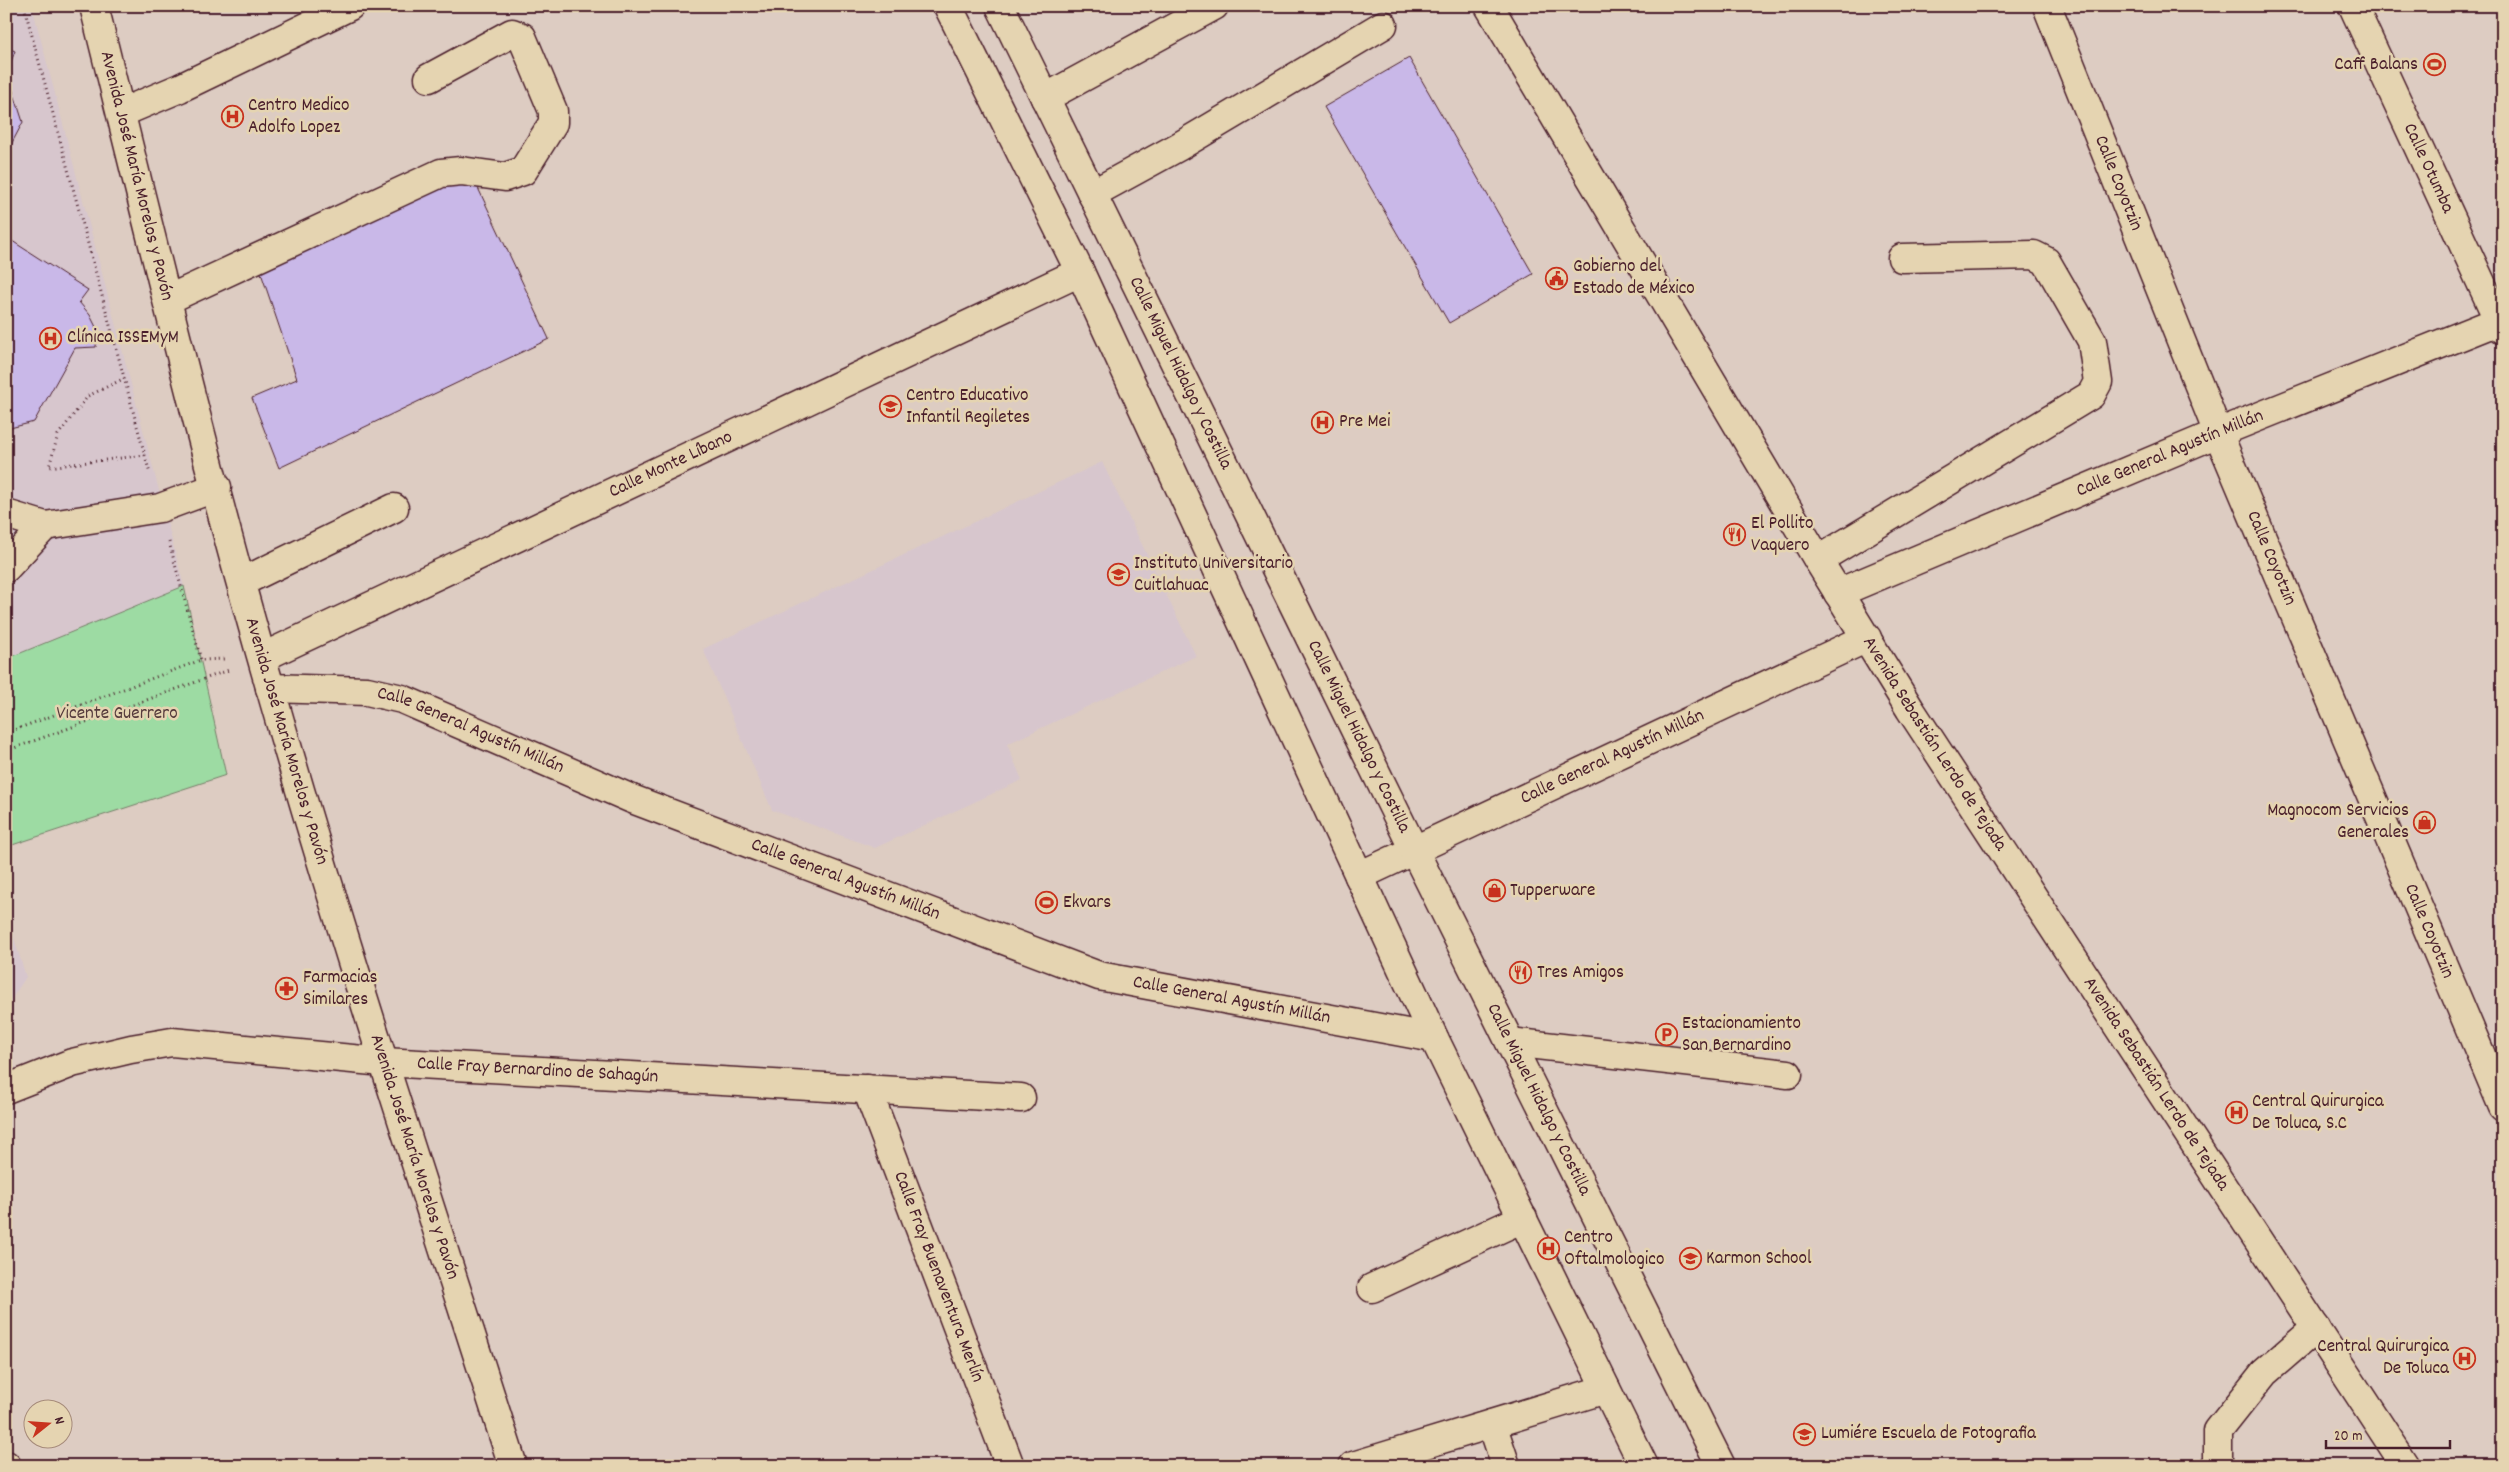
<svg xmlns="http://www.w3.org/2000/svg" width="2509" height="1472" font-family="Dekko,sans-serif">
<rect width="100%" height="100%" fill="#ddccc2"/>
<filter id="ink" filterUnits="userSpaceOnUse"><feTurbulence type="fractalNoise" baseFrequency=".02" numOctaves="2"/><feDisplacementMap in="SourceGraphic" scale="10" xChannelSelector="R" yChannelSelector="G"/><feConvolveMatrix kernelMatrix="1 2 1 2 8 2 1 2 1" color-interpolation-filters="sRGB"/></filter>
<g filter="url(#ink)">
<g fill="#d7c6cd">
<path d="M 6,6 L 32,6 L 184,586 L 6,659 Z"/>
<path d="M 1102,462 L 1196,656 L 1007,744 L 1022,780 L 875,848 L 772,810 L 703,649 Z"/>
<path d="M 6,912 L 26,977 L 6,1007 Z"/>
</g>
<path fill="#9ddba3" stroke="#747d67" d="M 184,586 L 226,775 L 6,847 L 6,659 Z"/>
<g fill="#c9b8e8" stroke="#4a1f2b">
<path d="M 6,47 L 15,51 L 7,72 L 23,122 L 6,154 Z"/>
<path d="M 1409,58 L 1533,274 L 1449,323 L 1324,107 Z"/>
<path d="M 471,173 L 549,339 L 279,468 L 252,398 L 297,379 L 260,270 Z"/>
<path d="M 6,237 L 88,290 L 79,302 L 90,315 L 97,329 L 96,347 L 75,348 L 34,422 L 6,429 Z"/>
</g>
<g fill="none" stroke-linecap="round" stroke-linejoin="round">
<defs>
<g id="minor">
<path id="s1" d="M 2047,6 L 2218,433 L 2503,1107"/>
<path id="s2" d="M 2353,6 L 2503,330"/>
<path d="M 1045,98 L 1214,6"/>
<path d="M 121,113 L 180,88 L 350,6"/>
<path d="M 1092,194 L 1178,147 L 1383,25"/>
<path d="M 169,299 L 441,173 L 461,171 L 505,177 L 523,171 L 553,123 L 553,111 L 522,37 L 512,33 L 429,78"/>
<path d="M 6,514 L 45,526 L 160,508 L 217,487"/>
<path d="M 1818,560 L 2091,395 L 2098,382 L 2092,341 L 2046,261 L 2034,255 L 1902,258"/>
<path d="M 6,568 L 45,526"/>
<path d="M 242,582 L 394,508"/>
<path id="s3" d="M 1838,593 L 2218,433 L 2503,319"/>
<path id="s4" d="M 263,657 L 1080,272"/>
<path id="s5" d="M 270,688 L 367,691 L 402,699 L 632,799 L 1099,976 L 1434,1038"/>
<path id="s6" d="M 1359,876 L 1867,638"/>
<path d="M 1510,1042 L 1788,1074"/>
<path id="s7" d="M 6,1089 L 72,1063 L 131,1049 L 172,1042 L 384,1062 L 1021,1098"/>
<path id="s8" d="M 867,1089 L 1010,1466"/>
<path d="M 1372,1288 L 1523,1218"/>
<path d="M 1492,1424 L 1506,1466"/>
<path d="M 6,1465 L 7,1466"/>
<path d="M 1353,1466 L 1606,1389"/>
<path d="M 2218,1466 L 2218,1431 L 2264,1373 L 2316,1328"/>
</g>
<g id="major">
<path id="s9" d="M 94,6 C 151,235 206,467 272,694 C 346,953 431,1209 513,1466"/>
<path d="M 948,6 L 1080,272 L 1434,1038 L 1644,1466"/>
<path id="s10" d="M 1000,6 L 1414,850 L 1721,1466"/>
<path id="s11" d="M 1489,6 L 1818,560 L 1910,709 L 2406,1466"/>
</g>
</defs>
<use href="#minor" stroke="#4a1f2b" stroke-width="31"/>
<use href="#major" stroke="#4a1f2b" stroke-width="31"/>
<g stroke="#4a1f2b" stroke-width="3" stroke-dasharray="1 4" stroke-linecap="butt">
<path d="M 24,6 L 150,474"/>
<path d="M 125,378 L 88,396 L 58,435 L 49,467 L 145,455"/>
<path d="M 169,542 L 201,660"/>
<path d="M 6,733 L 201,660 L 225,659"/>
<path d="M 6,751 L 229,670"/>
</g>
<use href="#minor" stroke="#e5d4b1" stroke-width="28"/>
<use href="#major" stroke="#e5d4b1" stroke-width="28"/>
</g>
</g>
<defs>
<symbol id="stadium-ring" viewBox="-11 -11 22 22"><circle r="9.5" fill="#e5d4b1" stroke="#c8321e" stroke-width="1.5"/><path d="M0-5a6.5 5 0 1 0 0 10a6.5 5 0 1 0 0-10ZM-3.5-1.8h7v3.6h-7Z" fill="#c8321e"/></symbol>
<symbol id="hospital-ring" viewBox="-11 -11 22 22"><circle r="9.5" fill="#e5d4b1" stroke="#c8321e" stroke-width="1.5"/><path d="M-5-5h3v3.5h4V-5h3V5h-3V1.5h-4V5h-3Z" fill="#c8321e"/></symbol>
<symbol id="civic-ring" viewBox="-11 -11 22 22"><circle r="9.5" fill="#e5d4b1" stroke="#c8321e" stroke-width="1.5"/><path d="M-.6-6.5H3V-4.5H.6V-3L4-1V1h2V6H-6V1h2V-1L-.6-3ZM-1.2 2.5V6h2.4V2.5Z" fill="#c8321e"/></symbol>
<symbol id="school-ring" viewBox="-11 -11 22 22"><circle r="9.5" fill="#e5d4b1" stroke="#c8321e" stroke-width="1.5"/><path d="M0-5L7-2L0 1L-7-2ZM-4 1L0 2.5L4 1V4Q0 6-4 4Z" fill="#c8321e"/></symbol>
<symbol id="restaurant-ring" viewBox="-11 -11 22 22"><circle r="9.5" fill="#e5d4b1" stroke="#c8321e" stroke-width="1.5"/><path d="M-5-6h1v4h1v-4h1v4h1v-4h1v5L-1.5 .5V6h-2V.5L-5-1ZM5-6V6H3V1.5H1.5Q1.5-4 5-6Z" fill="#c8321e"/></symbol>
<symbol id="university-ring" viewBox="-11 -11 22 22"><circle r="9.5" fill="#e5d4b1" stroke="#c8321e" stroke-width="1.5"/><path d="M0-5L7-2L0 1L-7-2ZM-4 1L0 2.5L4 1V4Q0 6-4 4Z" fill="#c8321e"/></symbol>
<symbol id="shop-ring" viewBox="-11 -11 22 22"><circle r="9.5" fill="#e5d4b1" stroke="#c8321e" stroke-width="1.5"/><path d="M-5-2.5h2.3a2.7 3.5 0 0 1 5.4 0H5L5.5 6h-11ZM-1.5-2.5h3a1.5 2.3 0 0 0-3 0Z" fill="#c8321e"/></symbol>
<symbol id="pharmacy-ring" viewBox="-11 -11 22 22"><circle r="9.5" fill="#e5d4b1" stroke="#c8321e" stroke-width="1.5"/><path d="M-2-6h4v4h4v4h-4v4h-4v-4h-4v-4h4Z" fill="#c8321e"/></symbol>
<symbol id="parking-ring" viewBox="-11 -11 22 22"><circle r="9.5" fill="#e5d4b1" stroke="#c8321e" stroke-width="1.5"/><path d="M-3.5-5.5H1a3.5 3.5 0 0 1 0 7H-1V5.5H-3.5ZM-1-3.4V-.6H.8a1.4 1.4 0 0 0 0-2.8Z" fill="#c8321e"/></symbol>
</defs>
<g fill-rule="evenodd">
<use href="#stadium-ring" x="2422" y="52" width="25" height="25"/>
<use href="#hospital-ring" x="220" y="104" width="25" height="25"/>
<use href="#civic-ring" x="1544" y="266" width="25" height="25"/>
<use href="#hospital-ring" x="38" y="326" width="25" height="25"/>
<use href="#school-ring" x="878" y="394" width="25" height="25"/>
<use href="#hospital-ring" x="1310" y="410" width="25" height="25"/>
<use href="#restaurant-ring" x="1722" y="522" width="25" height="25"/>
<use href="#university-ring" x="1106" y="562" width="25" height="25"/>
<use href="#shop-ring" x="2412" y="810" width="25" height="25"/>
<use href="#shop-ring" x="1482" y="878" width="25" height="25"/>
<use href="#stadium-ring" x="1034" y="890" width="25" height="25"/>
<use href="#restaurant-ring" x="1508" y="960" width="25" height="25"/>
<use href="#pharmacy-ring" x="274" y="976" width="25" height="25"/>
<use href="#parking-ring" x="1654" y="1022" width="25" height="25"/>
<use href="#hospital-ring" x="2224" y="1100" width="25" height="25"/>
<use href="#hospital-ring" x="1536" y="1236" width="25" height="25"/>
<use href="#school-ring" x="1678" y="1246" width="25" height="25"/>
<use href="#hospital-ring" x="2452" y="1346" width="25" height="25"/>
<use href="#school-ring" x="1792" y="1422" width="25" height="25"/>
</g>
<g text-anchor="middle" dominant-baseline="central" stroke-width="5" stroke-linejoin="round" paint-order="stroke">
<g font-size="19" fill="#4a1f2b" stroke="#e5d4b1" text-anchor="start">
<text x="2418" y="65" text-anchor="end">Caff Balans</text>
<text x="248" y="106">Centro Medico<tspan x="248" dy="22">Adolfo Lopez</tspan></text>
<text x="1573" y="267">Gobierno del<tspan x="1573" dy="22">Estado de México</tspan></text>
<text x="67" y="338">Clínica ISSEMyM</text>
<text x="906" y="396">Centro Educativo<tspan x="906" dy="22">Infantil Regiletes</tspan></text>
<text x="1339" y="422">Pre Mei</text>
<text x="1751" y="524">El Pollito<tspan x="1751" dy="22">Vaquero</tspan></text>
<text x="1134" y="564">Instituto Universitario<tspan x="1134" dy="22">Cuitlahuac</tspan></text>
<text x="2409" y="811" text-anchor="end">Magnocom Servicios<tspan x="2409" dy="22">Generales</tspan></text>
<text x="1510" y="891">Tupperware</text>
<text x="1063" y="903">Ekvars</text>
<text x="1537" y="973">Tres Amigos</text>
<text x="303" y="978">Farmacias<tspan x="303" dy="22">Similares</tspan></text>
<text x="1682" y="1024">Estacionamiento<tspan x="1682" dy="22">San Bernardino</tspan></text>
<text x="2252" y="1102">Central Quirurgica<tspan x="2252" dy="22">De Toluca, S.C</tspan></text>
<text x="1564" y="1238">Centro<tspan x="1564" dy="22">Oftalmologico</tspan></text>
<text x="1706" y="1259">Karmon School</text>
<text x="2449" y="1347" text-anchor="end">Central Quirurgica<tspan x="2449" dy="22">De Toluca</tspan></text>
<text x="1821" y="1434">Lumiére Escuela de Fotografia</text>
</g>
<g font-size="19" fill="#4a1f2b" stroke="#e5d4b1">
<text stroke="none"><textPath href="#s2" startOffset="179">Calle Otumba</textPath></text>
<text stroke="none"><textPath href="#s9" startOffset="175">Avenida José María Morelos y Pavón</textPath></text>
<text stroke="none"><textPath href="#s1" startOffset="191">Calle Coyotzin</textPath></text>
<text stroke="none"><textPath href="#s10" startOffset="409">Calle Miguel Hidalgo y Costilla</textPath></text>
<text stroke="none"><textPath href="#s3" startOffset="360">Calle General Agustín Millán</textPath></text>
<text stroke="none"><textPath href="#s4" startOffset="451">Calle Monte Líbano</textPath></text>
<text stroke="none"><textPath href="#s1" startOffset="596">Calle Coyotzin</textPath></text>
<text stroke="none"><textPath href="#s5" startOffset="208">Calle General Agustín Millán</textPath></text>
<text stroke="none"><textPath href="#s10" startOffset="814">Calle Miguel Hidalgo y Costilla</textPath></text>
<text stroke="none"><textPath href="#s9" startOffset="760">Avenida José María Morelos y Pavón</textPath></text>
<text stroke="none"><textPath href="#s11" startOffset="862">Avenida Sebastián Lerdo de Tejada</textPath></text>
<text stroke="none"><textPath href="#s6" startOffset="280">Calle General Agustín Millán</textPath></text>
<text stroke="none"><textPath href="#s5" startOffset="612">Calle General Agustín Millán</textPath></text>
<text stroke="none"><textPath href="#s1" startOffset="1001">Calle Coyotzin</textPath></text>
<text stroke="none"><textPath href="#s5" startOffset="1018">Calle General Agustín Millán</textPath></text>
<text stroke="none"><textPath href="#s7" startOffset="540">Calle Fray Bernardino de Sahagún</textPath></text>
<text stroke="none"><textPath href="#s11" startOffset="1268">Avenida Sebastián Lerdo de Tejada</textPath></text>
<text stroke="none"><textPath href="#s10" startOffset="1219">Calle Miguel Hidalgo y Costilla</textPath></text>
<text stroke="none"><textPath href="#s9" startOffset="1195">Avenida José María Morelos y Pavón</textPath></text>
<text stroke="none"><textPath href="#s8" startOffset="201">Calle Fray Buenaventura Merlín</textPath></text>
</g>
<g font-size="19" fill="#563b3d" stroke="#e5d4b1">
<text x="117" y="714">Vicente Guerrero</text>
</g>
</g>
<rect width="2509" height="1472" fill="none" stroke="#e5d4b1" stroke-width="25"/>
<rect x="12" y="12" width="2484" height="1447" fill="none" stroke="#4a1f2b" stroke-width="2" filter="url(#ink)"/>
<g transform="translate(48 1424) rotate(73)"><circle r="24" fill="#e5d4b1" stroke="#a78c7b"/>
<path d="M0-4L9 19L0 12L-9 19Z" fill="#c8321e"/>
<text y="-8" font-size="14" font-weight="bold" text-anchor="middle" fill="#4a1f2b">N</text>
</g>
<path d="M2326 1440v8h124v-8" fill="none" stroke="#4a1f2b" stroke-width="2.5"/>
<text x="2334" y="1440" font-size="15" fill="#4a1f2b" stroke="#e5d4b1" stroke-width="4" paint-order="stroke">20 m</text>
</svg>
